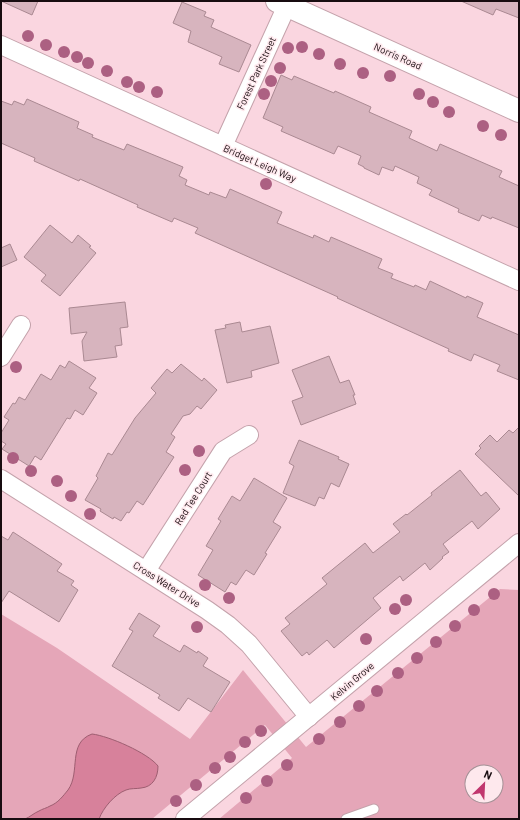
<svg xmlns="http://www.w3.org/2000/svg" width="520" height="820" font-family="Barlow,sans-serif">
<rect width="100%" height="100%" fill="#fad6e0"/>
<path fill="#e5a6b8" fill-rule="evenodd" d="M 500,589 L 519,590 L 519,819 L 219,819 L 292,758 L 265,725 L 152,819 L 1,819 L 1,614 L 57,648 L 190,739 L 243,670 L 306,747 ZM 472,772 L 496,772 L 496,796 L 472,796 Z"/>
<path fill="#d7819b" stroke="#9e5e71" d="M 92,734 C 109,736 148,753 158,766 C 158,777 153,787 141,788 C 136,789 131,788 126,790 C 115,794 103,808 99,819 L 25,819 C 30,817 34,813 39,811 C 42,809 47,808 50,806 C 58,803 63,796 68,790 C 81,772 67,743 92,734 Z"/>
<g fill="#d7b4be" stroke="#aa8992">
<path d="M 1,1 L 38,1 L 32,15 Z"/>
<path d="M 461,1 L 519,1 L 519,18 L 496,9 L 493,15 Z"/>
<path d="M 182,2 L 206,12 L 204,16 L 214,20 L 211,27 L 251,45 L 239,72 L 219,64 L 222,57 L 188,42 L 191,31 L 173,23 Z"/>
<path d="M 281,75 L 292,80 L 294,76 L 334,93 L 335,91 L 371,107 L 369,112 L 412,131 L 409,138 L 437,151 L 440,144 L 502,171 L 499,177 L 519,186 L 519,228 L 492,217 L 491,219 L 482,215 L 479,221 L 458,212 L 459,209 L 429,195 L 432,190 L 417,183 L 419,177 L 395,166 L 393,171 L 382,167 L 379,175 L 364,168 L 364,167 L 358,164 L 361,156 L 338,146 L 334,154 L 281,131 L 283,127 L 263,118 Z"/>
<path d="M 27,99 L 79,122 L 77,128 L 93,135 L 92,137 L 124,150 L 127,144 L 183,167 L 179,176 L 187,180 L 185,185 L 209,195 L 210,192 L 226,198 L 230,189 L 282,212 L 277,223 L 313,238 L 314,235 L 329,242 L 331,237 L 382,259 L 378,268 L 393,274 L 391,278 L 414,287 L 415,285 L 426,290 L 430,281 L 466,298 L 467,296 L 483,303 L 477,317 L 519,335 L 519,380 L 497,371 L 500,365 L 474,354 L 471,361 L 448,351 L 449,349 L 337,298 L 338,297 L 195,233 L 198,228 L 174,218 L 172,222 L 137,207 L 138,205 L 80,179 L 79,181 L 34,161 L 35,158 L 1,143 L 1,101 L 12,105 L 14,101 L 24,105 Z"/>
<path d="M 50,225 L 72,243 L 78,235 L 91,246 L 89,247 L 96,253 L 60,296 L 41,281 L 46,275 L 24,257 Z"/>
<path d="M 10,244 L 17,260 L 1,267 L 1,248 Z"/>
<path d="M 125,302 L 128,327 L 120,328 L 122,345 L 115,346 L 117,357 L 84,361 L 82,341 L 87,332 L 71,334 L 69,308 Z"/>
<path d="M 240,322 L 242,332 L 270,326 L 279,363 L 251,371 L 252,377 L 227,383 L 215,330 L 226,328 L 225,325 Z"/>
<path d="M 329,356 L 340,383 L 349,380 L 355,395 L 353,395 L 356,404 L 301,425 L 292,401 L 303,397 L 292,370 Z"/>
<path d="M 69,361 L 96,378 L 89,388 L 97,393 L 83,415 L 75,410 L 70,419 L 67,418 L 41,460 L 35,456 L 29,466 L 2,449 L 6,444 L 1,441 L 1,433 L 9,420 L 4,417 L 13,403 L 15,404 L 19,397 L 25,400 L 41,374 L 51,380 L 60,365 L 65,368 Z"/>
<path d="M 181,364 L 202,381 L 204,378 L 217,390 L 201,409 L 197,406 L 190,414 L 183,416 L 171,434 L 175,437 L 166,452 L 174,457 L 143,505 L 137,501 L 129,513 L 127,512 L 121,521 L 114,517 L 113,519 L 100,511 L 101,509 L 85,500 L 98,478 L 96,476 L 108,453 L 112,455 L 135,418 L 156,393 L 151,388 L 167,369 L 172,373 Z"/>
<path d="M 519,427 L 519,496 L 475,454 L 481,448 L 479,446 L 490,435 L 497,442 L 509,430 L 513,433 Z"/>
<path d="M 299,440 L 339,457 L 338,459 L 349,464 L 339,487 L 331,483 L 324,499 L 319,497 L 315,506 L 283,493 L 294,466 L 289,463 Z"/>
<path d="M 460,470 L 481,496 L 486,492 L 500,509 L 478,529 L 472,521 L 443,544 L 449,552 L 442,557 L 443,558 L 430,570 L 425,563 L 403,581 L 400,576 L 373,598 L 381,608 L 334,648 L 327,640 L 309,655 L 307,652 L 302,656 L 281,631 L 290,624 L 285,618 L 327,584 L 322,578 L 365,543 L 373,553 L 400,532 L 393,524 L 406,514 L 407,515 L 432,495 L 431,493 Z"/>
<path d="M 254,478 L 287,498 L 273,522 L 281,527 L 265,553 L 267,554 L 254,575 L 246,570 L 236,585 L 231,582 L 225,592 L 198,575 L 213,550 L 206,546 L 221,521 L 218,519 L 232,496 L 240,501 Z"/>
<path d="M 13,532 L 62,564 L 57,571 L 74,581 L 71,585 L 78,590 L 59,622 L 9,591 L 1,603 L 1,536 L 8,540 Z"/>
<path d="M 139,613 L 160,626 L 153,636 L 180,652 L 184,645 L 197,653 L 198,651 L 208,658 L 203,666 L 230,682 L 211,712 L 188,698 L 179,711 L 158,698 L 160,695 L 112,666 L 133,631 L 129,629 Z"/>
</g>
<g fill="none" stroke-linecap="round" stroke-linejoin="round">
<defs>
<path id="lane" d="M 346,819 L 374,809"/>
<g id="street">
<path d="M 1,45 L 519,281"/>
<path d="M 223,146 L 289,1"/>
<path d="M 1,357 L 21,325"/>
<path d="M 1,479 L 207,610 L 228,625 L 249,644 L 309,717"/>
<path d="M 146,571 L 223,451 L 249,435"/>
<path d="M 185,819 L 519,543"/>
</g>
<path id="secondary" d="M 277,1 L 519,111"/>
</defs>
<use href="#lane" stroke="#c4a2ab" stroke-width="11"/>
<use href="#street" stroke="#c4a2ab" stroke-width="20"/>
<use href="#secondary" stroke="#c4a2ab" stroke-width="24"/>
<use href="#lane" stroke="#fff" stroke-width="9"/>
<use href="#street" stroke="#fff" stroke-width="18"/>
<use href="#secondary" stroke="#fff" stroke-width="22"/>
</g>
<g fill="#ac6082">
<circle cx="28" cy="36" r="6"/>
<circle cx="46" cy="45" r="6"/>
<circle cx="302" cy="47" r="6"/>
<circle cx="288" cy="48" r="6"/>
<circle cx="64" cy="52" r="6"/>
<circle cx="319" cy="54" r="6"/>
<circle cx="77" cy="57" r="6"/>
<circle cx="88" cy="63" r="6"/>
<circle cx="340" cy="64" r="6"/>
<circle cx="280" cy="68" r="6"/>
<circle cx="107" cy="71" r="6"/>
<circle cx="363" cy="73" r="6"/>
<circle cx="390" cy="76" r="6"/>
<circle cx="271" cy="81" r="6"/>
<circle cx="127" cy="82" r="6"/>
<circle cx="139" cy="87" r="6"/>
<circle cx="157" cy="92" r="6"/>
<circle cx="264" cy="94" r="6"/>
<circle cx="419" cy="94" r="6"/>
<circle cx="433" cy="102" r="6"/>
<circle cx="449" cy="112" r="6"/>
<circle cx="483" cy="126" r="6"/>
<circle cx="501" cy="135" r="6"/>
<circle cx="266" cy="184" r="6"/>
<circle cx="16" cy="367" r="6"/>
<circle cx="199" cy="451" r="6"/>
<circle cx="13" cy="458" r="6"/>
<circle cx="185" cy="470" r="6"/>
<circle cx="31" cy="471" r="6"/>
<circle cx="57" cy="481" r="6"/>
<circle cx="71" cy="496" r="6"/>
<circle cx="90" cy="514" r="6"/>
<circle cx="205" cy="585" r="6"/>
<circle cx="494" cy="594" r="6"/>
<circle cx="229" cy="598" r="6"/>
<circle cx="406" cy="600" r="6"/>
<circle cx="395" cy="609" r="6"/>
<circle cx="474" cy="610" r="6"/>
<circle cx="455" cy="626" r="6"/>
<circle cx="197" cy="627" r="6"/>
<circle cx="366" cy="639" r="6"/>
<circle cx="436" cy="642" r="6"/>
<circle cx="417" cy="658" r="6"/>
<circle cx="398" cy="673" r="6"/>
<circle cx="377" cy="691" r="6"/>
<circle cx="359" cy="706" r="6"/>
<circle cx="340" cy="722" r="6"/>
<circle cx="261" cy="731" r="6"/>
<circle cx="319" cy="739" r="6"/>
<circle cx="245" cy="742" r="6"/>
<circle cx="230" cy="757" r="6"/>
<circle cx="287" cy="765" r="6"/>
<circle cx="215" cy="768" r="6"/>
<circle cx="267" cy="781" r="6"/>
<circle cx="196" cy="785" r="6"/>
<circle cx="246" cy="798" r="6"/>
<circle cx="176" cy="801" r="6"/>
</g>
<g text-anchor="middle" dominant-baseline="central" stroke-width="3" stroke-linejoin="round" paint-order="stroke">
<g font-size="10" fill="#180c10" stroke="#fee8ed">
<text transform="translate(398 56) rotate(24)">Norris Road</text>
<text transform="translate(256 73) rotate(-65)">Forest Park Street</text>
<text transform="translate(260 163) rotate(24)">Bridget Leigh Way</text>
<text transform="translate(193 498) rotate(-58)">Red Tee Court</text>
<text transform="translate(167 584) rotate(32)">Cross Water Drive</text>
<text transform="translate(352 681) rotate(-40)">Kelvin Grove</text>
</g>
</g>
<rect width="520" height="820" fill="none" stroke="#180c10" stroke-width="4"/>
<g transform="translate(484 784) rotate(24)"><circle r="19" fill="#fee8ed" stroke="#a29095"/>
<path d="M0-3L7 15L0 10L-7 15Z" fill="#c1366e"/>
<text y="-6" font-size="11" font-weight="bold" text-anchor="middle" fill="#180c10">N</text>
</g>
</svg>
